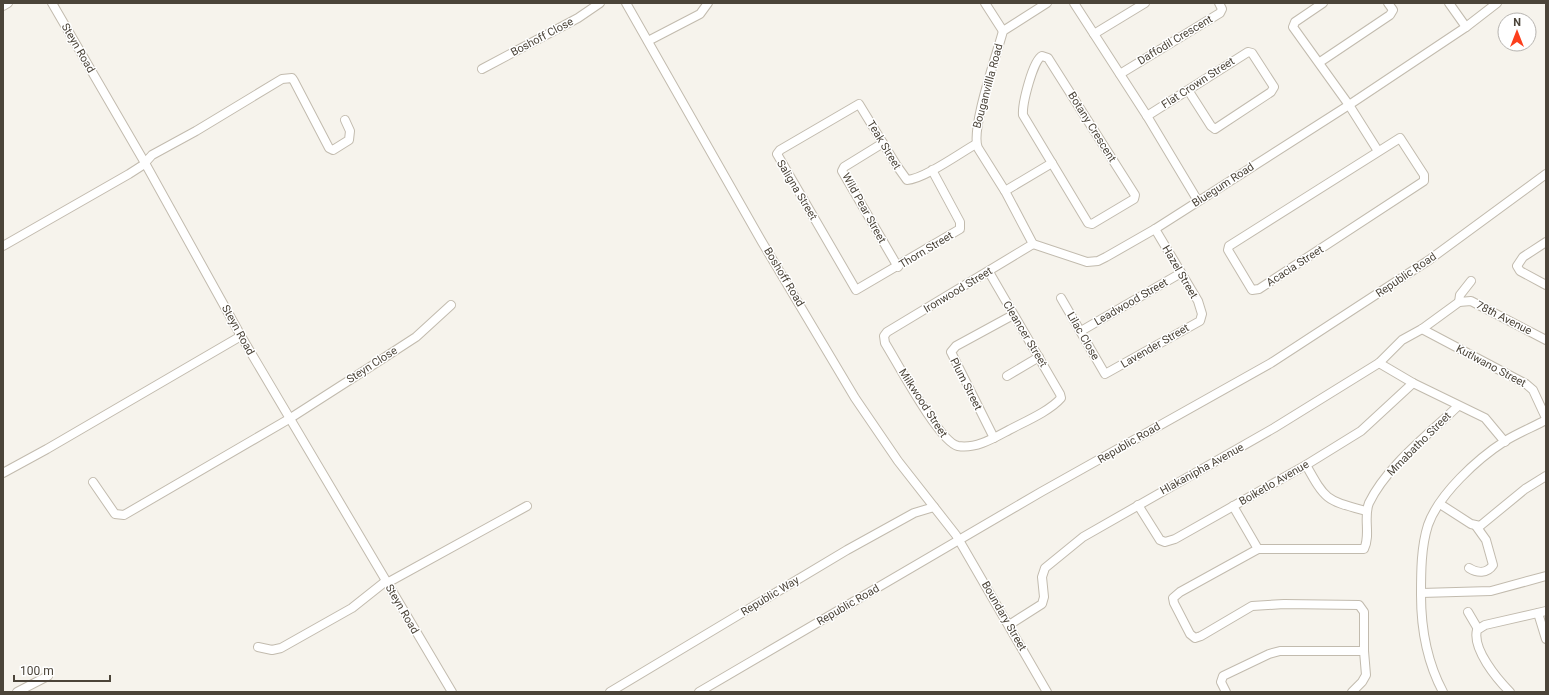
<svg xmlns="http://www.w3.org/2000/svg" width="1549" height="695" font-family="Roboto,sans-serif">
<rect width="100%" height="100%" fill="#f6f3ec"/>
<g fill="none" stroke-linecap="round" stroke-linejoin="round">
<defs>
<g id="minor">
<path d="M 52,3 L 145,163 L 241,336 L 452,692"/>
<path d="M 626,3 L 762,242 L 855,398 L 898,461 L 956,535 L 1047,692"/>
<path d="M 985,3 L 1003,31"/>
<path d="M 1047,3 L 1003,31 C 997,54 970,130 978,148 L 1005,191 L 1033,244 L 1087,262 L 1098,261 L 1106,257 L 1155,229 L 1349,105 L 1466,27 L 1497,3"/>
<path d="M 1074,3 L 1147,116 L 1198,201"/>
<path d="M 1323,3 L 1295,22 L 1293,27 L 1349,105 L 1378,151"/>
<path d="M 1449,3 L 1466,27"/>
<path d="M 3,6 L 8,3"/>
<path d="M 1094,34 L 1145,3"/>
<path d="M 648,41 L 700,14 L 708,3"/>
<path d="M 1042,56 L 1048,58 L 1135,195 L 1134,199 L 1092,224 L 1088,223 L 1023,115 C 1022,104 1033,60 1042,56 Z"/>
<path d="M 1320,62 L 1390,15 L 1393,10 L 1388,3"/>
<path d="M 482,69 L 578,18 L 600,3"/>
<path d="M 1120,74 L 1220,13 L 1222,9 L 1219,3"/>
<path d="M 1147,116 L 1248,52 L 1252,53 L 1274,87 L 1271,92 L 1215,129 L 1211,126 L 1188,90"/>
<path d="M 1400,138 L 1424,175 L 1424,181 L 1259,289 L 1252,290 L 1228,250 L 1229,246 Z"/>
<path d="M 883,143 L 844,167 L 842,171 L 898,267"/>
<path d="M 932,170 L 960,222 L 960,229 L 856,290 L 777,154 L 780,150 L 859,104 L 897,166 L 907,180 C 924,179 960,153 976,144"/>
<path d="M 1005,191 L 1052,163"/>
<path d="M 1546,242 L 1523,257 L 1517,266 L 1520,271 L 1546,285"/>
<path d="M 3,246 L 129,174 L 143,165 L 152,155 L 196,131 L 282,79 L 292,78 L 294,81 L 329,148 L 333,150 L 349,140 L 350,131 L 345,120"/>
<path d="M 989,272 L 1060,394 L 1061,398 C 1050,411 1024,422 1009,430 C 994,438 976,449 958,446 C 939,442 897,362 885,343 L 884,336 L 887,332 L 1033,244"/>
<path d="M 1061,298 L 1105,374 L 1200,321 L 1202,314 L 1198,301 L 1155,229"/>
<path d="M 1459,302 L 1460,295 L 1471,281"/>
<path d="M 1422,329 L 1526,384 L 1533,390 L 1546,418"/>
<path d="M 1081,331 L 1181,273"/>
<path d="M 1379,363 L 1413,383 L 1485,418 L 1505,442"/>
<path d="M 1007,376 L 1039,357"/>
<path d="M 994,438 L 951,352 L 956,346 L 1013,315"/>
<path d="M 1306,465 C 1326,501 1326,500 1366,511"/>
<path d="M 3,473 L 47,449 L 241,336"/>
<path d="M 93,482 L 115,514 L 124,515 L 289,419 L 356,376 L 416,337 L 451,305"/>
<path d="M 1440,504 L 1471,524 L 1480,526 L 1525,489 L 1546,476"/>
<path d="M 1138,505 L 1160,540 L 1165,542 L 1175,539 L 1306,465 L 1361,431 L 1413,383"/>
<path d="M 1233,506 L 1258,549"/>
<path d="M 1469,568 C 1477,573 1487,574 1493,565 L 1486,540 L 1476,526"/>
<path d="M 387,583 L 527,506"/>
<path d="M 1421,593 L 1491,591 L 1546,576"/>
<path d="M 1468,612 L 1478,629"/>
<path d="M 1538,613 L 1546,639"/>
<path d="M 1009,625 L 1042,604 L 1044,597 L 1042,577 L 1045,568 L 1083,537 L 1274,428 L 1379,363 L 1402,340 L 1422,329 L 1459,302 L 1471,301 L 1546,340"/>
<path d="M 258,647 L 272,650 L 281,648 L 352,608 L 386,581"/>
<path d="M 17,692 L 48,676"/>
<path d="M 610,692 L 847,550 L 914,513 L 934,507"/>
<path d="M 699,692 L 1041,492 L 1271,363 L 1429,260 L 1546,174"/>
<path d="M 1226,692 L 1221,682 L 1223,676 L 1269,654 L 1280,651 L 1364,651"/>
<path d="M 1352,692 L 1362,682 L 1366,675 L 1364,651 L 1364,612 L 1359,605 L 1284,604 L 1252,606 L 1201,636 L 1195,638 L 1190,634 L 1174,603 L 1173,598 L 1180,592 L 1258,549 L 1364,549 C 1371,535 1363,517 1369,503 C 1387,466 1428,435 1458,406"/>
<path d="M 1443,692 C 1427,662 1421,629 1421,595 C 1421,572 1421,547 1428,525 C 1439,494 1477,459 1505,441 C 1518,433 1533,427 1546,420"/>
<path d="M 1510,692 C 1497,679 1472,649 1477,630 L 1485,625 L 1546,611"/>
</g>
</defs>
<use href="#minor" stroke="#c2bbae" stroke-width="10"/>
<use href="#minor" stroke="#fff" stroke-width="8"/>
</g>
<g text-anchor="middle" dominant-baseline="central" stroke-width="3" stroke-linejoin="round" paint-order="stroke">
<g font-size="11" fill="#4b4439" stroke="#fff">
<text transform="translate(542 37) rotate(-28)">Boshoff Close</text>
<text transform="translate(1175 40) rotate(-31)">Daffodil Crescent</text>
<text transform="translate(78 48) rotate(60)">Steyn Road</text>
<text transform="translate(1198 83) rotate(-33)">Flat Crown Street</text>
<text transform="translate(988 86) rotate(-75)">Bouganvillla Road</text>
<text transform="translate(1092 127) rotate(58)">Botany Crescent</text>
<text transform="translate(884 145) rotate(59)">Teak Street</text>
<text transform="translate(1223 185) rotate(-33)">Bluegum Road</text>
<text transform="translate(797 190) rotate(59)">Saligna Street</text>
<text transform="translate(864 208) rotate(61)">Wild Pear Street</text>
<text transform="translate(926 250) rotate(-31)">Thorn Street</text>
<text transform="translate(1295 266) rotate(-33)">Acacia Street</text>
<text transform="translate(1180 272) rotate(60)">Hazel Street</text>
<text transform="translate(1406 275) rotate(-34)">Republic Road</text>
<text transform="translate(784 277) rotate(59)">Boshoff Road</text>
<text transform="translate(958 290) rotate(-31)">Ironwood Street</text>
<text transform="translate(1131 302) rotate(-30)">Leadwood Street</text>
<text transform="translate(1504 318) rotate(27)">78th Avenue</text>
<text transform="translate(238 330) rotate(61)">Steyn Road</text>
<text transform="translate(1025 334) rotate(59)">Cleancer Street</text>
<text transform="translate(1083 336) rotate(60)">Lilac Close</text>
<text transform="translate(1155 346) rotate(-30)">Lavender Street</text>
<text transform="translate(372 365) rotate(-33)">Steyn Close</text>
<text transform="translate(1491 366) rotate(28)">Kutlwano Street</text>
<text transform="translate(966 384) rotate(63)">Plum Street</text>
<text transform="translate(923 403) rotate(57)">Milkwood Street</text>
<text transform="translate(1129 443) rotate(-30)">Republic Road</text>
<text transform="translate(1419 444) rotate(-45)">Mmabatho Street</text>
<text transform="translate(1202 469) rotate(-29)">Hlakanipha Avenue</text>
<text transform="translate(1274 483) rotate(-30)">Boiketlo Avenue</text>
<text transform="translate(770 596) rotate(-31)">Republic Way</text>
<text transform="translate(848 605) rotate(-30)">Republic Road</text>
<text transform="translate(402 609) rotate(60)">Steyn Road</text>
<text transform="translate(1004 616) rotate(60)">Boundary Street</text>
</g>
</g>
<rect width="1549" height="695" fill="none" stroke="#4b4439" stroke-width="8"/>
<g transform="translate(1517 32)"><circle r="19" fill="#ffffff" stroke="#b7b4b0"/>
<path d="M0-3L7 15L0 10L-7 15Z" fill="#fc3f1d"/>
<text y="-6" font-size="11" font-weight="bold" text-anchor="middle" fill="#4b4439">N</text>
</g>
<path d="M14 675v6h96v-6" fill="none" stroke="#4b4439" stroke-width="2"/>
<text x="20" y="675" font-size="12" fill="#4b4439" stroke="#ffffff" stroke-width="3" paint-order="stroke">100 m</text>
</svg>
